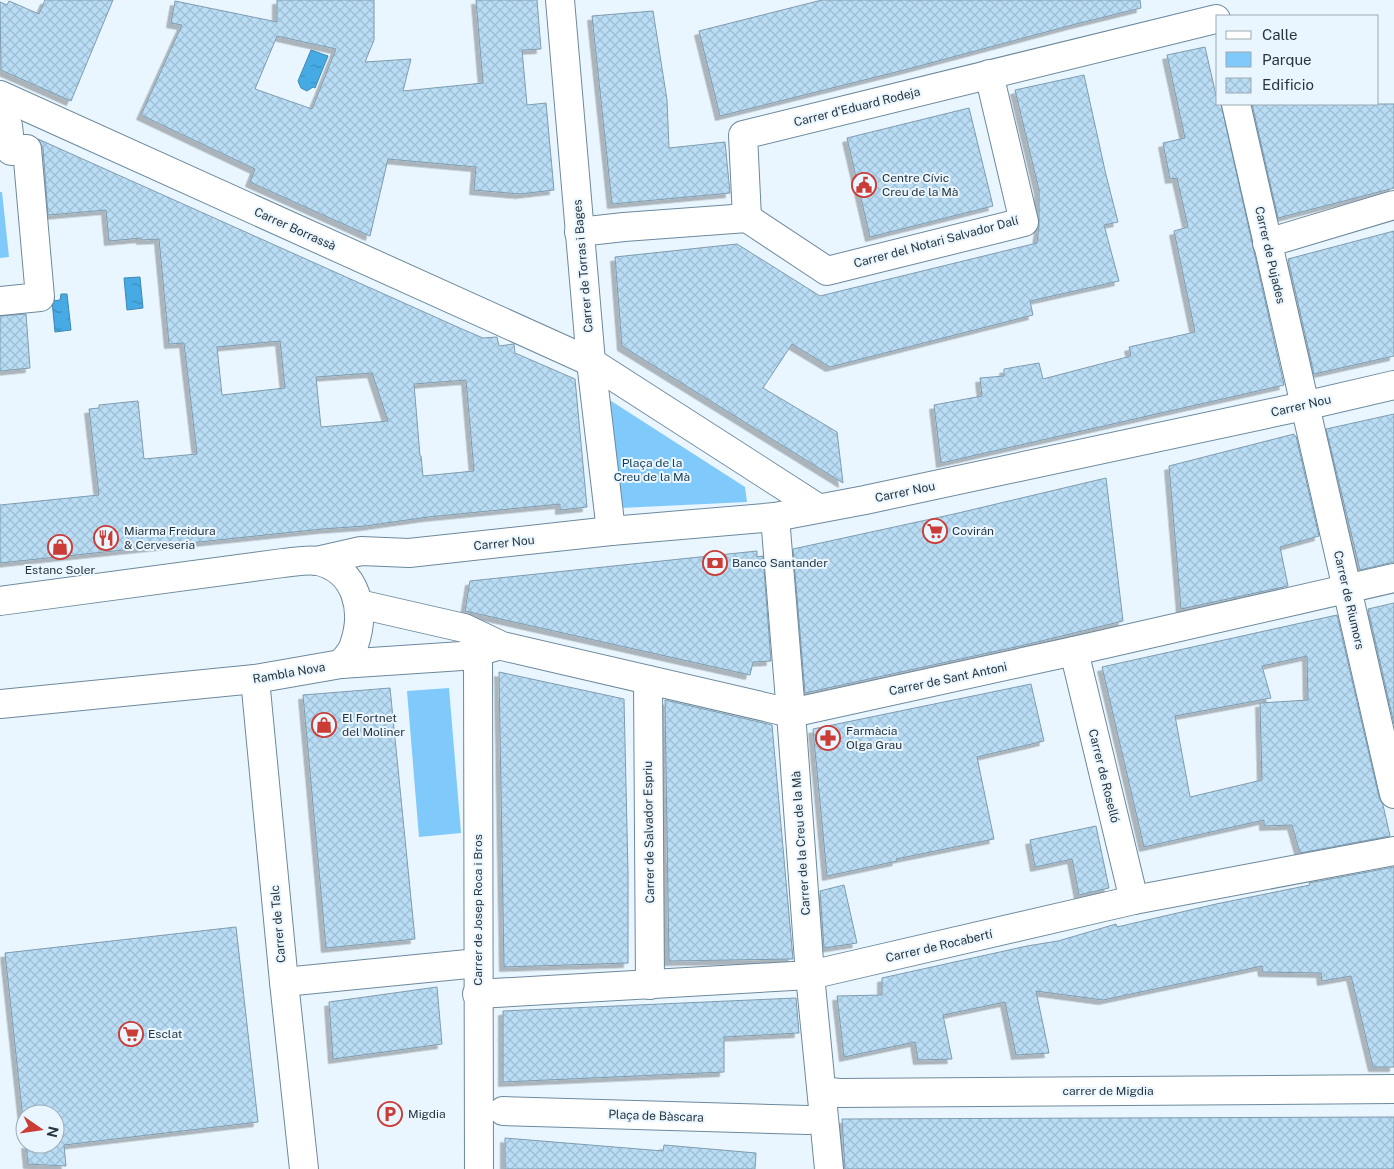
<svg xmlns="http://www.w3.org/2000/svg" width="1394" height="1169" font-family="'Public Sans',sans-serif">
<defs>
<pattern id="water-ripples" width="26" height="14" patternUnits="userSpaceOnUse" patternTransform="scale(1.25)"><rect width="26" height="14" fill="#46abe5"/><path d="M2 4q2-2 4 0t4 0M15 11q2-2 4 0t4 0" fill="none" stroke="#3a8cbb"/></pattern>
<pattern id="building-cross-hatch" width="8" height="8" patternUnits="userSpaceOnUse" patternTransform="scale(1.25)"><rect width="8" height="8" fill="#b9ddf5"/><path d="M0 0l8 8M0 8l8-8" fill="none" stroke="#9fbed3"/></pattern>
<filter id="shadow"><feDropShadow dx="-4.5" dy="4.5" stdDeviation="0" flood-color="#0004"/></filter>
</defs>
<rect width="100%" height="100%" fill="#eaf6ff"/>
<g fill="#7fcafa">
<path d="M 0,192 L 2,192 L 9,257 L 0,258 Z"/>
<path d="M 608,399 L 745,487 L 747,502 L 620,508 Z"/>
<path d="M 449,688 L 461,833 L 419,837 L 407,691 Z"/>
</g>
<g fill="url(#water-ripples)" stroke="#3d88b3">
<path d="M 311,50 L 328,56 L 315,88 L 313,87 L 307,91 L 301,88 L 298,81 Z"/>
<path d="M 140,277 L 143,308 L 127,310 L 124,278 Z"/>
<path d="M 61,294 L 67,294 L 71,330 L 55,332 L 52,301 L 60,300 Z"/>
</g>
<g fill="url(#building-cross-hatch)" stroke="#7f9caf" fill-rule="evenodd" filter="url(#shadow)">
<path d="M 45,0 L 113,0 L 71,101 L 1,70 L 0,2 L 7,5 L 9,1 L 39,14 Z"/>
<path d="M 277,0 L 374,0 L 374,40 L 365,62 L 411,59 L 403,91 L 483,83 L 476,0 L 537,0 L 541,49 L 522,50 L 527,105 L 546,103 L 554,190 L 520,194 L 474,190 L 476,167 L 388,159 L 370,236 L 250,182 L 255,169 L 141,115 L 182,25 L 171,23 L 175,1 L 277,22 ZM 277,36 L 336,49 L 312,109 L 255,89 Z"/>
<path d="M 822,0 L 1140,0 L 1141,8 L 1072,25 L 908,69 L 720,116 L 699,31 Z"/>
<path d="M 653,11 L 667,100 L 669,148 L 725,142 L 730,193 L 612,204 L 592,16 Z"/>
<path d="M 1205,47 L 1218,104 L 1221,104 L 1284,385 L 941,463 L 934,405 L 982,396 L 980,378 L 1004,376 L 1004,369 L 1039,363 L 1043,379 L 1131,356 L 1129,347 L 1195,332 L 1174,231 L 1188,227 L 1177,178 L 1170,179 L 1163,143 L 1185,138 L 1167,55 Z"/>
<path d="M 1084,75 L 1106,175 L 1118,222 L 1104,225 L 1119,281 L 1030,301 L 1033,315 L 830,367 L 792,344 L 763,388 L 837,432 L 843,483 L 622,346 L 615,257 L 737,244 L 820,296 L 1037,243 L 1039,226 L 1039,190 L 1015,90 Z"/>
<path d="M 1252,104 L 1394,104 L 1394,188 L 1278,218 Z"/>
<path d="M 969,108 L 993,206 L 870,237 L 847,138 Z"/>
<path d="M 38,139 L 462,329 L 483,338 L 497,337 L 499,346 L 514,344 L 515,353 L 575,379 L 587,507 L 560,510 L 560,504 L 428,517 L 365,526 L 322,529 L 0,563 L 0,505 L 99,495 L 89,409 L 99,408 L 99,405 L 138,401 L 144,459 L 197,454 L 184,343 L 169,344 L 159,239 L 141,240 L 141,238 L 109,241 L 106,210 L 48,215 L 43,148 ZM 280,341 L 285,388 L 222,395 L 217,347 ZM 372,373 L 388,421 L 321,427 L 316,377 ZM 466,380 L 474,471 L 423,476 L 421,456 L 420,456 L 414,384 Z"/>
<path d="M 1394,231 L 1394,356 L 1314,374 L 1288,259 Z"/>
<path d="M 26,314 L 30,368 L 0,371 L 0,316 Z"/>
<path d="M 1394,414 L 1394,562 L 1360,570 L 1326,429 Z"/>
<path d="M 1294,434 L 1294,436 L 1296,436 L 1319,536 L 1280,547 L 1288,586 L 1181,609 L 1169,466 Z"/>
<path d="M 1106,478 L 1123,621 L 1029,644 L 805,693 L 793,549 L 954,514 Z"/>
<path d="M 757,551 L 757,557 L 763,556 L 771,661 L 753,662 L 750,675 L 465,611 L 470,581 Z"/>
<path d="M 1394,603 L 1394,724 L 1368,609 Z"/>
<path d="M 1337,615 L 1379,797 L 1383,805 L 1390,836 L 1300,853 L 1292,825 L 1264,826 L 1264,820 L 1144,847 L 1102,667 ZM 1307,656 L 1308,700 L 1260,703 L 1262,780 L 1190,797 L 1175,716 L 1271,698 L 1262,666 Z"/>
<path d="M 499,672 L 624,699 L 628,872 L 628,963 L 504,967 Z"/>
<path d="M 1031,684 L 1044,741 L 977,757 L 994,839 L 896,859 L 897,861 L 827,876 L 813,729 Z"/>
<path d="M 390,688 L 415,939 L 326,948 L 303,695 Z"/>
<path d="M 665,700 L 772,725 L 793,959 L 669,961 Z"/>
<path d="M 1096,826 L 1109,888 L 1079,895 L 1072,859 L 1035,867 L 1030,840 Z"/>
<path d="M 1394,867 L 1394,1067 L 1373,1067 L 1351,976 L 1322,981 L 1321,973 L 1263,972 L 1262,966 L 1103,1000 L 1036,991 L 1049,1053 L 1016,1055 L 1005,1002 L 943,1015 L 952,1059 L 918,1060 L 915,1042 L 844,1057 L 837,996 L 882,995 L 882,978 L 1027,946 L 1058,941 L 1116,924 L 1117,927 L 1216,904 L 1310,885 L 1309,883 Z"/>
<path d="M 844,885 L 857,943 L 824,948 L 820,891 Z"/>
<path d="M 236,927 L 258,1122 L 64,1145 L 66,1166 L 28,1164 L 26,1144 L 55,1144 L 55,1114 L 25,1114 L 25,1138 L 5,953 Z"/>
<path d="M 437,987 L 442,1044 L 333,1059 L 329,1002 Z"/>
<path d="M 796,998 L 799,1033 L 724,1037 L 724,1072 L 503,1082 L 503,1011 Z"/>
<path d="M 1394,1117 L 1394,1169 L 845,1169 L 842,1119 Z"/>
<path d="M 505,1138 L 663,1151 L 664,1145 L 756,1153 L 755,1169 L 505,1169 Z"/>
</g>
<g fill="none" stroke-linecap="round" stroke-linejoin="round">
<defs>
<g id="minor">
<path d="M 560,0 L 591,362 L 611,531"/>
<path d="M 0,95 L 591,362 L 818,508"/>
<path d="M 1236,104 L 1394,794"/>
<path d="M 0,123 L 8,126 L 11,151 L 27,149 L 40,297 L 0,301"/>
<path d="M 747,218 L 743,135 L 1216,19"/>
<path d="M 747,218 L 827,271 L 1024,222 L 989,74"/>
<path d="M 579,232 L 624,227 L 747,218"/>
<path d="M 1267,243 L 1394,205"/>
<path d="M 775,517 L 791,713 L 810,975 L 829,1169"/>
<path d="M 317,561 L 361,551 L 409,553 L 611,531 L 775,517 L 865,500 L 1304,406 L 1394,385"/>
<path d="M 0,601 L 283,563 C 294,562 308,559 318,561 C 357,570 366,611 354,645 C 352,652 346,658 341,664"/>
<path d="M 359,604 L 464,628 L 502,646 L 791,713 L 1074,651 L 1394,578"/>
<path d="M 478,651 L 479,1169"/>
<path d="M 1074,651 L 1134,900"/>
<path d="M 255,679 L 284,982 L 304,1169"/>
<path d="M 648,680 L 650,985"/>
<path d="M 0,704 L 255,679 L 341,664 L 462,656 L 494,647"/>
<path d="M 284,982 L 478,963"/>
<path d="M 477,994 L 810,975 L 1134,900 L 1394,851"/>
<path d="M 822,1091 L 839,1093 L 1394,1089"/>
<path d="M 503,1111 L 808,1120"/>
</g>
</defs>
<use href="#minor" stroke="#6c899c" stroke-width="30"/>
<use href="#minor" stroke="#fff" stroke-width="28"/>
</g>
<defs>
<symbol id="civic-ring" viewBox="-11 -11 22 22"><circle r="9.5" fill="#eaf6ff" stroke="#ca3c35" stroke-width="1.5"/><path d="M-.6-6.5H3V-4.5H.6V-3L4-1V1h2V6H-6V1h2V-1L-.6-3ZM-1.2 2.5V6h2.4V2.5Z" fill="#ca3c35"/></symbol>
<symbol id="supermarket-ring" viewBox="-11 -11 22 22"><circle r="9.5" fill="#eaf6ff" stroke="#ca3c35" stroke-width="1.5"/><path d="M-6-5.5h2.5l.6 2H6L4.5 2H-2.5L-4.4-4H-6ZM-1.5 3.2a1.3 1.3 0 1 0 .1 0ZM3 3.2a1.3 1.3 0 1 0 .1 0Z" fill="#ca3c35"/></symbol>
<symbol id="restaurant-ring" viewBox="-11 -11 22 22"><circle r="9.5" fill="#eaf6ff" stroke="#ca3c35" stroke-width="1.5"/><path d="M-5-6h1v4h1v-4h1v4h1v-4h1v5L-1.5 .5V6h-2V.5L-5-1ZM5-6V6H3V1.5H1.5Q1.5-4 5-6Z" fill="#ca3c35"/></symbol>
<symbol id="shop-ring" viewBox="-11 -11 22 22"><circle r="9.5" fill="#eaf6ff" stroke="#ca3c35" stroke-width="1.5"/><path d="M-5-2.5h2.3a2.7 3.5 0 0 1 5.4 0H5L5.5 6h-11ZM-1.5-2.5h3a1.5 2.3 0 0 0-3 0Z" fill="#ca3c35"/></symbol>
<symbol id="bank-ring" viewBox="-11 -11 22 22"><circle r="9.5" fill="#eaf6ff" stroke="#ca3c35" stroke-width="1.5"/><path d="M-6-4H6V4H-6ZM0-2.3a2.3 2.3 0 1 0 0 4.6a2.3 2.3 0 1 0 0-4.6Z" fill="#ca3c35"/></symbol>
<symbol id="pharmacy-ring" viewBox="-11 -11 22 22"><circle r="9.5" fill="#eaf6ff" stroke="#ca3c35" stroke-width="1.5"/><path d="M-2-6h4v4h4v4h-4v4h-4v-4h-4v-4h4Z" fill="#ca3c35"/></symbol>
<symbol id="parking-ring" viewBox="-11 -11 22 22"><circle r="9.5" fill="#eaf6ff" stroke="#ca3c35" stroke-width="1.5"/><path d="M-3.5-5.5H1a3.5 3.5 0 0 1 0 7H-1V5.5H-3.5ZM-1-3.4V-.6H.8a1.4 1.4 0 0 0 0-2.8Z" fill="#ca3c35"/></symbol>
</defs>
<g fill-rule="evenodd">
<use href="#civic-ring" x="850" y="171" width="28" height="28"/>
<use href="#supermarket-ring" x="921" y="517" width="28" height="28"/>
<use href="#restaurant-ring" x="92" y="524" width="28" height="28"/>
<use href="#shop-ring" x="46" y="533" width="28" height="28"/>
<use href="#bank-ring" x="701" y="549" width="28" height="28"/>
<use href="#shop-ring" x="310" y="711" width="28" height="28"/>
<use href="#pharmacy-ring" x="814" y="724" width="28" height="28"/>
<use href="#supermarket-ring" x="117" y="1020" width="28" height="28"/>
<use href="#parking-ring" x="376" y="1100" width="28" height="28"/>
</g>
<g text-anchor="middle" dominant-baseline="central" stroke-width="4" stroke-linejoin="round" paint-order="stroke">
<g font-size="12" fill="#29353d" stroke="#eaf6ff">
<text transform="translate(857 107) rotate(-14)">Carrer d'Eduard Rodeja</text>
<text transform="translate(295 229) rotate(24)">Carrer Borrassà</text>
<text transform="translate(936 242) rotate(-15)">Carrer del Notari Salvador Dalí</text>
<text transform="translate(1270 255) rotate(77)">Carrer de Pujades</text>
<text transform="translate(583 266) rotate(-95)">Carrer de Torras i Bages</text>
<text transform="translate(1301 406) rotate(-13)">Carrer Nou</text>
<text transform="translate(905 492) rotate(-12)">Carrer Nou</text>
<text transform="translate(504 543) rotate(-6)">Carrer Nou</text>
<text transform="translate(1349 600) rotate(77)">Carrer de Riumors</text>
<text transform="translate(289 673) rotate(-10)">Rambla Nova</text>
<text transform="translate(948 679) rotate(-12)">Carrer de Sant Antoni</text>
<text transform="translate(1104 776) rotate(76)">Carrer de Roselló</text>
<text transform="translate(649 832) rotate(-91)">Carrer de Salvador Espriu</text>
<text transform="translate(801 843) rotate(-94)">Carrer de la Creu de la Mà</text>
<text transform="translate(478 910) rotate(-90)">Carrer de Josep Roca i Bros</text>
<text transform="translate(278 924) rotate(-95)">Carrer de Talc</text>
<text transform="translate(939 946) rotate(-13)">Carrer de Rocabertí</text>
<text x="1108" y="1091">carrer de Migdia</text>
<text transform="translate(656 1116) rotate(2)">Plaça de Bàscara</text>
</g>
<g font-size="12" fill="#29353d" stroke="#eaf6ff" text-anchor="start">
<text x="882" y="178">Centre Cívic<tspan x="882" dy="14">Creu de la Mà</tspan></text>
<text x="124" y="531">Miarma Freidura<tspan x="124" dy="14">&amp; Cerveseria</tspan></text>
<text x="952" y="531">Covirán</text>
<text x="732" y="563">Banco Santander</text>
<text x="60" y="570" text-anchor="middle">Estanc Soler</text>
<text x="342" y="718">El Fortnet<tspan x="342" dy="14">del Moliner</tspan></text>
<text x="846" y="731">Farmàcia<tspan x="846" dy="14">Olga Grau</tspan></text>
<text x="148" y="1034">Esclat</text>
<text x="408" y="1114">Migdia</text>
</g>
<g font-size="12" fill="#133d55" stroke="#eaf6ff">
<text x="652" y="463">Plaça de la<tspan x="652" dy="14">Creu de la Mà</tspan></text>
</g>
</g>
<rect x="1216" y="15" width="162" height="90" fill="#eaf6ff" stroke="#9da9b1"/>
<rect x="1226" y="31" width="25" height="8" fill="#ffffff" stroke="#9da9b1"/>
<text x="1262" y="40" font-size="15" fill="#29353d">Calle</text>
<rect x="1226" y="52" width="25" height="15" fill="#7fcafa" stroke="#9da9b1"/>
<text x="1262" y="65" font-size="15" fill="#29353d">Parque</text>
<rect x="1226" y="78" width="25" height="15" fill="url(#building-cross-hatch)" stroke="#9da9b1"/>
<text x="1262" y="90" font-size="15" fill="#29353d">Edificio</text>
<g transform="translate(40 1129) rotate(103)"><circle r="24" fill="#eaf6ff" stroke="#9da9b1"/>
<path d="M0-4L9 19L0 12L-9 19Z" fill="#ca3c35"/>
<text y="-8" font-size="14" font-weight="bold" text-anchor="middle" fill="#29353d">N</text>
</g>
</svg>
